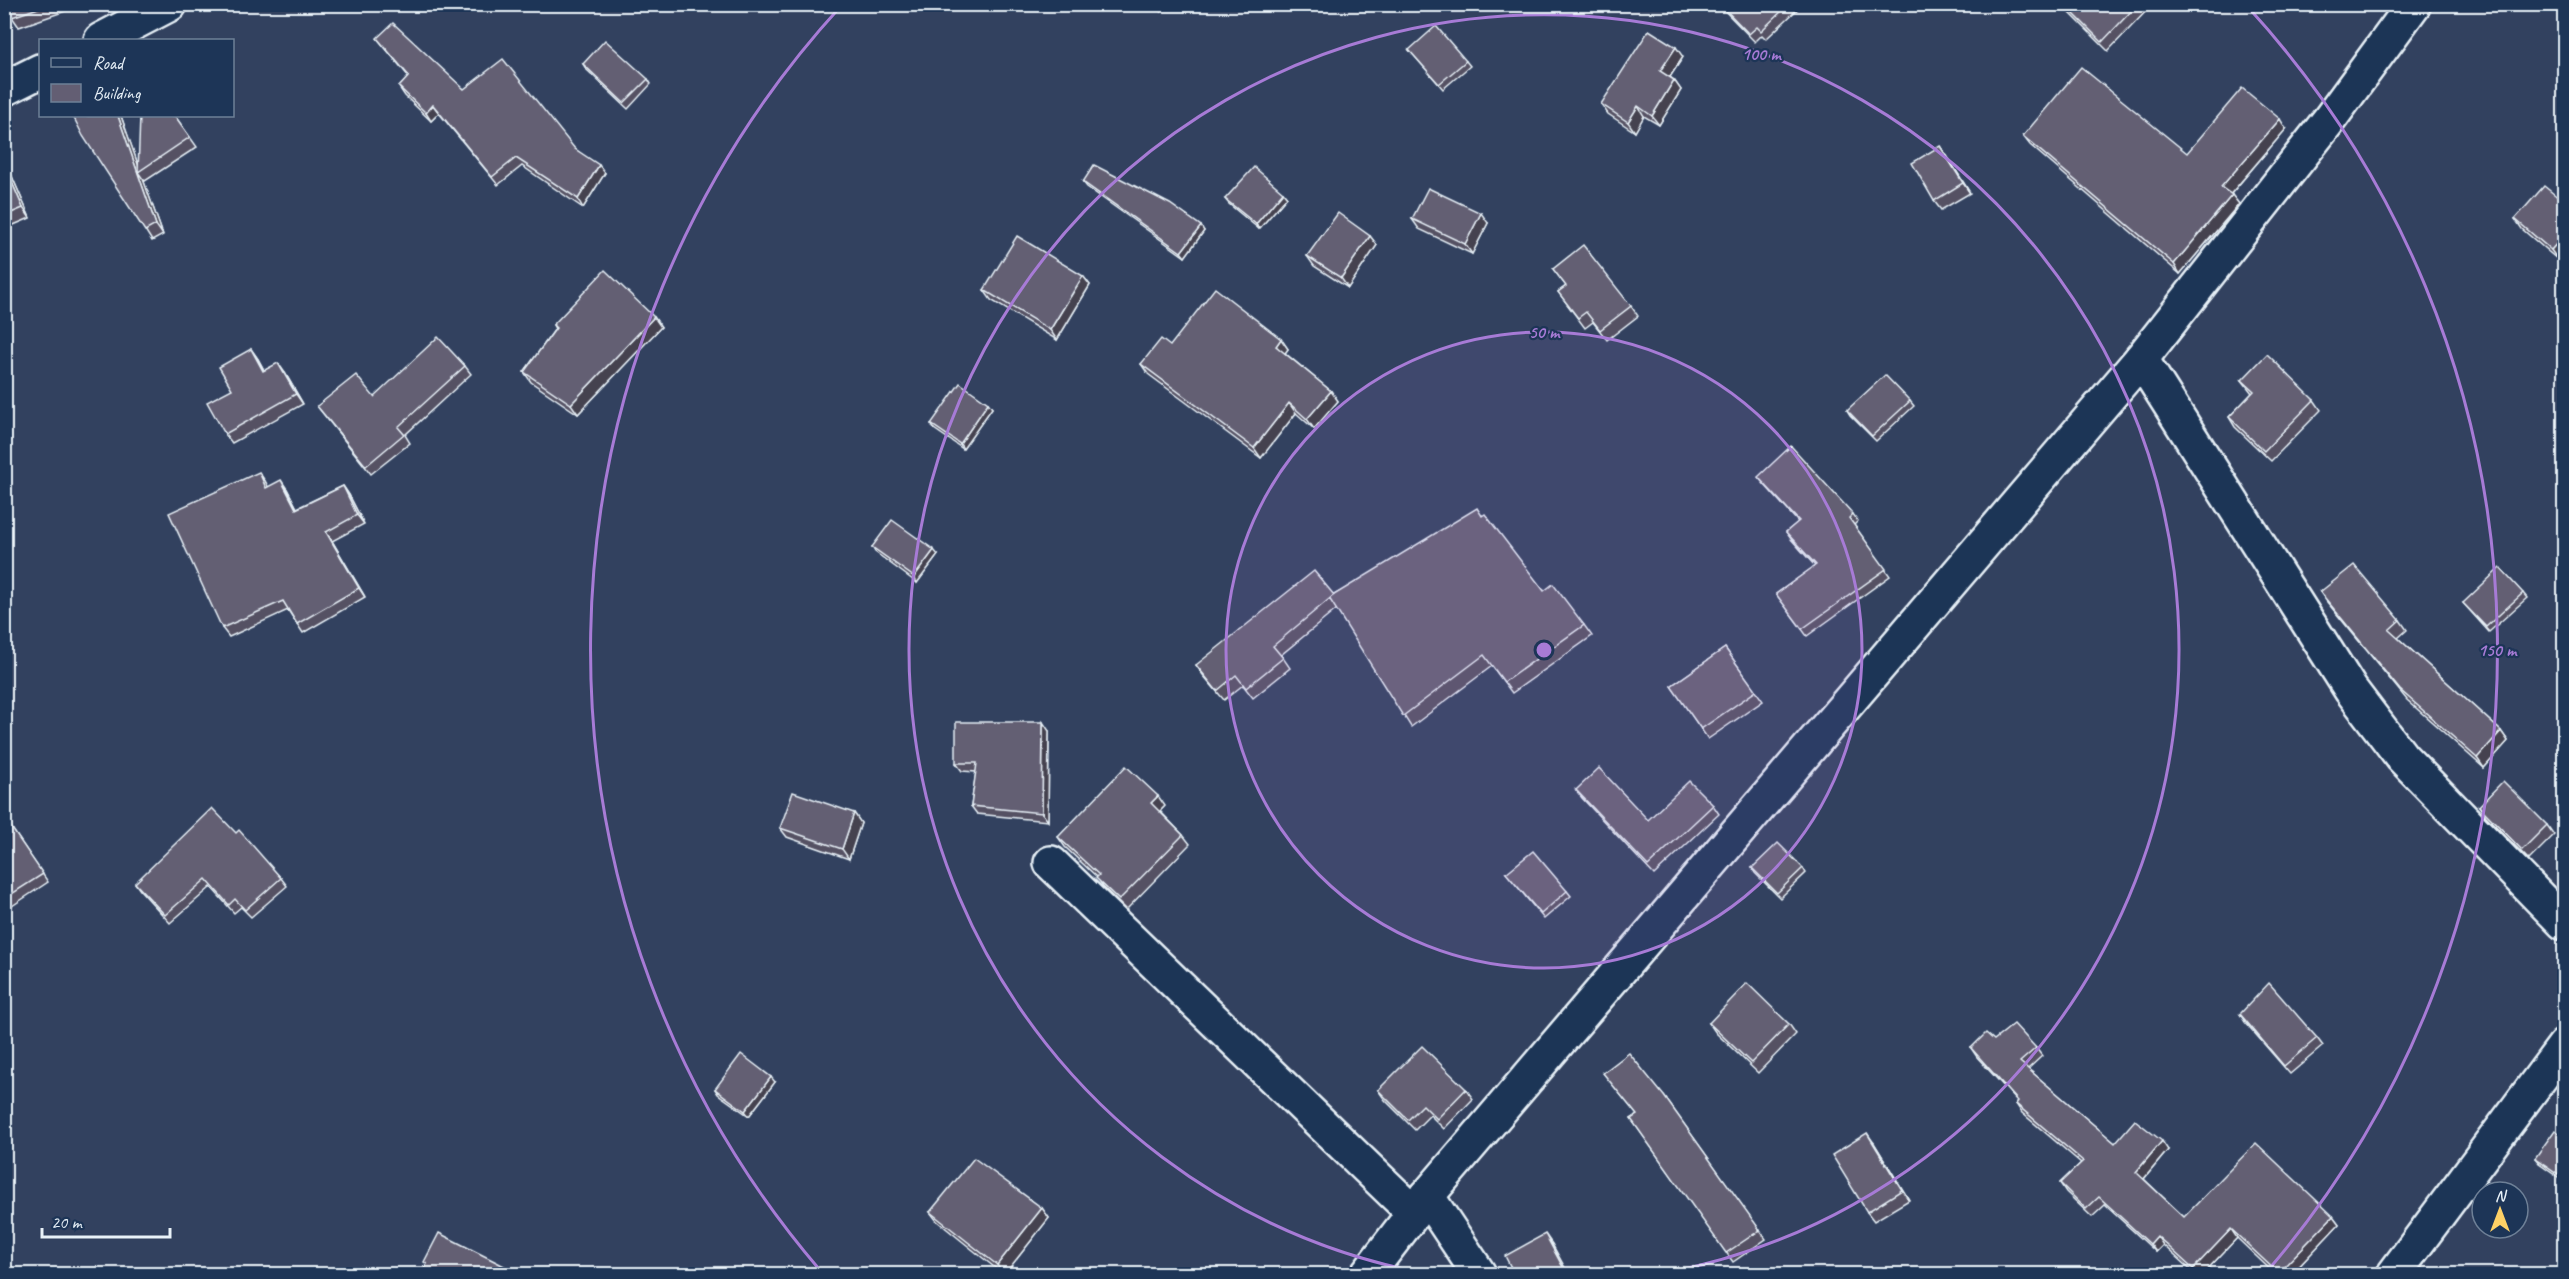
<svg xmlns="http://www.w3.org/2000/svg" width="2569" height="1279" font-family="Caveat,sans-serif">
<rect width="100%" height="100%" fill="#32415f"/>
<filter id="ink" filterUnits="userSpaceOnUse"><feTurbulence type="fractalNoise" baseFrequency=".0167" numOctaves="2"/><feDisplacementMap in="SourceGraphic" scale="12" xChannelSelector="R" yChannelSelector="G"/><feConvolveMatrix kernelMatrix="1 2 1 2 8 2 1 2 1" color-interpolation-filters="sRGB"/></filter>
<g filter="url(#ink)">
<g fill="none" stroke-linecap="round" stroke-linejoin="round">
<defs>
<g id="street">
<path d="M 101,40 L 170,4"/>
<path d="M 4,89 L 40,71"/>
<path d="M 2141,359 L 2351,690 L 2402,757 L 2564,923"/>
<path d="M 1051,863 L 1413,1212"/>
<path d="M 1427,1196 L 1479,1274"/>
<path d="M 1367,1274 L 1427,1196 L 2141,359 L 2329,120 L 2414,4"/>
<path d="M 2394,1274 L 2564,1046"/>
</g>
</defs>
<use href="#street" stroke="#e8f1f8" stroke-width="38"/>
<use href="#street" stroke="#1d3557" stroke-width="33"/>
</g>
<g fill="#555163" stroke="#e8f1f8" stroke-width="1.5">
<path d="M 8,4 L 83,4 L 83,5 L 19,27 L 12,17 Z"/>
<path d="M 1151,4 L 1166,4 L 1161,12 Z"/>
<path d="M 1300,4 L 1312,4 L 1306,10 Z"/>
<path d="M 1718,4 L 1803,4 L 1766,39 L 1762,35 L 1755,42 Z"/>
<path d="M 2061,4 L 2153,4 L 2108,51 Z"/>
<path d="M 377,38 L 464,89 L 575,149 L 605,173 L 583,208 L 522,166 L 498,185 L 439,113 L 431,121 L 405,96 L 399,87 L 409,77 Z"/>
<path d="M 1409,50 L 1466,61 L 1470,66 L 1443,89 Z"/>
<path d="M 1683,57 L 1670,77 L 1674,80 L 1681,90 L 1659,125 L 1644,116 L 1635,132 L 1608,114 L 1601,104 Z"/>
<path d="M 583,64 L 648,79 L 651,84 L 628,109 L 586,69 Z"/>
<path d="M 73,116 L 121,116 L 138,165 L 175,116 L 197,147 L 145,181 L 143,179 L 163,235 L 152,241 Z"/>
<path d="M 2286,129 L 2231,194 L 2239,204 L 2180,274 L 2030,145 L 2023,136 L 2187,153 Z"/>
<path d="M 1947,156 L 1970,193 L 1941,210 L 1934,201 Z"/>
<path d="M 4,158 L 30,218 L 4,229 Z"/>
<path d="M 1083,182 L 1204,231 L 1185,257 L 1087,187 Z"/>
<path d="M 1283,192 L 1287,197 L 1259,229 L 1229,204 L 1225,199 Z"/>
<path d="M 2565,203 L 2565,252 L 2558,260 L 2522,229 L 2515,219 Z"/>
<path d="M 1412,219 L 1488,223 L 1472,254 L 1419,229 Z"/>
<path d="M 1370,236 L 1377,245 L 1348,288 L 1314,266 L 1307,256 Z"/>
<path d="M 1553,269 L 1631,306 L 1638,316 L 1607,340 L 1593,322 L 1585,328 L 1558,292 L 1566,286 Z"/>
<path d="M 1083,276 L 1090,285 L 1057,340 L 991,300 L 984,290 Z"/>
<path d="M 654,317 L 661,327 L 578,414 L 531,382 L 524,372 L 555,329 L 553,325 Z"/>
<path d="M 1281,339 L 1288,349 L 1285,353 L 1331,391 L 1338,401 L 1314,429 L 1296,413 L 1261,458 L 1148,374 L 1141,364 L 1170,346 Z"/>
<path d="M 251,349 L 258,359 L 264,370 L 285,373 L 303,404 L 232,443 L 225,434 L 232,389 Z"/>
<path d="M 465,366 L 471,374 L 405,435 L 410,443 L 371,474 L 317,406 L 374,397 Z"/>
<path d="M 2242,380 L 2314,400 L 2321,410 L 2271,461 L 2235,427 L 2229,417 L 2252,393 Z"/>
<path d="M 1910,401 L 1914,406 L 1876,441 L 1850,415 L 1847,410 Z"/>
<path d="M 988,403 L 992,408 L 963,449 L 934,429 L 931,424 Z"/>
<path d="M 1758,477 L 1853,514 L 1858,521 L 1854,525 L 1890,576 L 1807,636 L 1776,594 L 1815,566 L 1791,539 L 1786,532 L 1798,522 L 1763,483 Z"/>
<path d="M 265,481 L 268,487 L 287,489 L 297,508 L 343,486 L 349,495 L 364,524 L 332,541 L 365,597 L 303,633 L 288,610 L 229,637 L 222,628 Z"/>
<path d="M 1482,515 L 1544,591 L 1584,625 L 1592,636 L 1512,693 L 1492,666 L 1411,727 L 1337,609 L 1281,655 L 1290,668 L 1253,698 L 1243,685 L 1224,700 L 1203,675 L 1196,665 L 1334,595 Z"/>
<path d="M 872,547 L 938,555 L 917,583 L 875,552 Z"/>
<path d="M 2320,592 L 2400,620 L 2407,630 L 2398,638 L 2501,731 L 2508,741 L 2484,768 L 2407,700 L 2327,602 Z"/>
<path d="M 2523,593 L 2527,598 L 2489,632 L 2463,603 Z"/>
<path d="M 1725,648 L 1763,701 L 1708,739 L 1671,686 Z"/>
<path d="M 1049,731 L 1048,821 L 977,814 L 971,806 L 976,772 L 962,771 L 956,763 Z"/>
<path d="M 1576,790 L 1648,820 L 1713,805 L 1719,814 L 1654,875 L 1582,798 Z"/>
<path d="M 1165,806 L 1160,811 L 1183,835 L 1190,844 L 1126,910 L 1103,887 L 1097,877 L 1065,847 L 1058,837 Z"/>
<path d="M 2479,806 L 2547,825 L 2554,835 L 2529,860 L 2486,816 Z"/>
<path d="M 854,813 L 861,823 L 849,859 L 787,837 L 780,828 Z"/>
<path d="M 4,817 L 48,882 L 9,908 L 4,900 Z"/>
<path d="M 236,833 L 281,878 L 287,886 L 251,917 L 241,907 L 234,913 L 211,887 L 170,923 L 140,890 L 135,883 Z"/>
<path d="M 1752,868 L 1803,868 L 1806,873 L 1780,898 L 1755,873 Z"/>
<path d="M 1506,873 L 1567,891 L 1571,896 L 1544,919 Z"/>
<path d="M 2240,1014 L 2317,1038 L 2323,1046 L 2290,1074 L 2245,1022 Z"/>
<path d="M 1709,1023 L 1789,1024 L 1796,1034 L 1758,1073 L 1716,1033 Z"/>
<path d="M 1971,1048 L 2036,1048 L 2042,1056 L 2028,1069 L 2115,1143 L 2168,1150 L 2144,1179 L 2184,1217 L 2333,1216 L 2339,1224 L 2291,1275 L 2276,1275 L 2237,1238 L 2202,1275 L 2196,1275 L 2163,1245 L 2156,1252 L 2105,1205 L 2092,1217 L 2066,1192 L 2060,1183 L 2081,1163 L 2022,1113 L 2016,1104 L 2018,1102 L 1977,1057 Z"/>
<path d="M 1603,1073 L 1664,1096 L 1766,1239 L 1733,1262 L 1631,1119 L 1637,1115 Z"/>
<path d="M 775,1082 L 749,1116 L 718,1094 L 715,1089 Z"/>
<path d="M 1466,1089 L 1473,1099 L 1444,1129 L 1430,1115 L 1415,1130 L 1385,1100 L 1378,1090 Z"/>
<path d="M 2565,1137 L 2565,1181 L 2539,1163 L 2535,1158 Z"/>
<path d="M 1874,1143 L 1909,1200 L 1874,1221 L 1867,1212 Z"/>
<path d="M 1042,1208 L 1049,1218 L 1004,1275 L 937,1221 L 930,1212 Z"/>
</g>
<g fill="#454250" stroke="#e8f1f8" stroke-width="1.5">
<path d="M 1159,4 L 1166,4 L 1161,12 L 1157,7 Z"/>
<path d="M 1676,47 L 1683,57 L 1667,81 L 1660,71 Z"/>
<path d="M 1674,80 L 1681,90 L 1659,125 L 1652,116 Z"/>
<path d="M 433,105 L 439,113 L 431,121 L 426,113 Z"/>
<path d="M 1638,106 L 1644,116 L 1635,132 L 1628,122 Z"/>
<path d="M 118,116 L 121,116 L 140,170 L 138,172 L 143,179 L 163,235 L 156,225 Z"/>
<path d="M 2280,119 L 2286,129 L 2228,197 L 2221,187 Z"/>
<path d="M 1940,146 L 1947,156 L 1970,193 L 1963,183 Z"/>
<path d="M 4,158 L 30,218 L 23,208 L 4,164 Z"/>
<path d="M 599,165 L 605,173 L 583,208 L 578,199 Z"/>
<path d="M 1283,192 L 1287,197 L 1259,229 L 1256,224 Z"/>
<path d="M 2232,195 L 2239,204 L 2180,274 L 2174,264 Z"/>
<path d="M 1481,213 L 1488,223 L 1472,254 L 1465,244 Z"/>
<path d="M 1201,226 L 1204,231 L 1185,257 L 1181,252 Z"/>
<path d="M 2565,234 L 2565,252 L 2558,260 L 2551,250 Z"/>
<path d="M 1370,236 L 1377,245 L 1348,288 L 1341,278 Z"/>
<path d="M 1083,276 L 1090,285 L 1057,340 L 1050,330 Z"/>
<path d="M 654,317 L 661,327 L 578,414 L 571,404 Z"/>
<path d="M 1281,339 L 1288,349 L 1283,356 L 1276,346 Z"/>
<path d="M 251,349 L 258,359 L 270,381 L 263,371 Z"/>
<path d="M 278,363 L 285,373 L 303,404 L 296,394 Z"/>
<path d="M 1331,391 L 1338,401 L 1314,429 L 1307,419 Z"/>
<path d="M 988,403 L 992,408 L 963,449 L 960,444 Z"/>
<path d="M 1289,403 L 1296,413 L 1261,458 L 1254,448 Z"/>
<path d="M 259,472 L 265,481 L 273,496 L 266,488 Z"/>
<path d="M 281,480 L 287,489 L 302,518 L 296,509 Z"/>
<path d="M 343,486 L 349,495 L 364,524 L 357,515 Z"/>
<path d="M 326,532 L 332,541 L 365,597 L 359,588 Z"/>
<path d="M 934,550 L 938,555 L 917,583 L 914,577 Z"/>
<path d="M 1043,722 L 1049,731 L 1048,821 L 1042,813 Z"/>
<path d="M 2501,731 L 2508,741 L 2484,768 L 2477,758 Z"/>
<path d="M 1158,796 L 1165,806 L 1158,813 L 1151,803 Z"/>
<path d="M 854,813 L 861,823 L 849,859 L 842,849 Z"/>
<path d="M 771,1077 L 775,1082 L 749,1116 L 745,1111 Z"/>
<path d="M 1867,1133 L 1874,1143 L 1909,1200 L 1902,1190 Z"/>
<path d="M 2162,1141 L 2168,1150 L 2142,1181 L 2136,1172 Z"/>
<path d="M 1042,1208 L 1049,1218 L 1004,1275 L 997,1265 Z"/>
<path d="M 2333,1216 L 2339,1224 L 2291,1275 L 2279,1275 L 2278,1273 Z"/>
<path d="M 2231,1229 L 2237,1238 L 2202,1275 L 2197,1275 L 2193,1269 Z"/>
<path d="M 1545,1234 L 1552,1244 L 1569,1275 L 1566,1273 Z"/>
<path d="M 2157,1236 L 2163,1245 L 2156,1252 L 2150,1244 Z"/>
</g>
<g fill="#635e73" stroke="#e8f1f8" stroke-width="1.5">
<path d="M 8,4 L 50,4 L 12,17 Z"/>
<path d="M 1720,4 L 1789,4 L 1761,31 L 1757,27 L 1749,34 Z"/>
<path d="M 2064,4 L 2138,4 L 2102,42 Z"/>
<path d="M 393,23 L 464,89 L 503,59 L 575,149 L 599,165 L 578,199 L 516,158 L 492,177 L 433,105 L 426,113 L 399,87 L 409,76 L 377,38 Z"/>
<path d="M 1436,26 L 1466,61 L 1439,84 L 1409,50 Z"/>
<path d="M 1649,30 L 1676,47 L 1660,71 L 1674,80 L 1652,116 L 1638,106 L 1628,122 L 1601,104 Z"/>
<path d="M 605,40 L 648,79 L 624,103 L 583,64 Z"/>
<path d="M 2081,67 L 2187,153 L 2242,88 L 2280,119 L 2221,187 L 2232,195 L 2174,264 L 2023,136 Z"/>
<path d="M 73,116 L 118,116 L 156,225 L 145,231 L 83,136 Z"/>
<path d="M 140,116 L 175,116 L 190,137 L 138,172 Z"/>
<path d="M 1940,146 L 1963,183 L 1934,201 L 1912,163 Z"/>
<path d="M 4,164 L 23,208 L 4,216 Z"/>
<path d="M 1094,165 L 1170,204 L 1201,226 L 1181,252 L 1083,182 Z"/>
<path d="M 1254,167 L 1283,192 L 1256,224 L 1225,199 Z"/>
<path d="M 2544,186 L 2565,203 L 2565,234 L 2551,250 L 2515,219 Z"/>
<path d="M 1428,188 L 1481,213 L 1465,244 L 1412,219 Z"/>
<path d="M 1338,213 L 1370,236 L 1341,278 L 1307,256 Z"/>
<path d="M 1017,236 L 1083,276 L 1050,330 L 984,290 Z"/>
<path d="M 1583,245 L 1631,306 L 1600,330 L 1586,312 L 1578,318 L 1558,292 L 1566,286 L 1553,269 Z"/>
<path d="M 605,270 L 654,317 L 571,404 L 524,372 L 556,328 L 553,325 Z"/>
<path d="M 1215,288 L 1281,339 L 1276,346 L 1331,391 L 1307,419 L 1289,403 L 1254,448 L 1141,364 L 1161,339 L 1170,346 Z"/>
<path d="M 438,337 L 465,366 L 398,427 L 404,434 L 366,466 L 317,406 L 356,375 L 374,397 Z"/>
<path d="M 251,349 L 263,371 L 278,363 L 296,394 L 225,434 L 207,402 L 232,389 L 219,367 Z"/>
<path d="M 2267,354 L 2314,400 L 2264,451 L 2229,417 L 2254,391 L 2242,380 Z"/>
<path d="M 1885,375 L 1910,401 L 1872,436 L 1847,410 Z"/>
<path d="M 960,383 L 988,403 L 960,444 L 931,424 Z"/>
<path d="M 1791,446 L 1853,514 L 1849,518 L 1886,569 L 1802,629 L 1776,594 L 1816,565 L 1786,532 L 1799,521 L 1758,477 Z"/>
<path d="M 259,472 L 266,488 L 281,480 L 296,509 L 343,486 L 357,515 L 326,532 L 359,588 L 297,624 L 283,601 L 222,628 L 169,513 Z"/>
<path d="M 1477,508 L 1482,516 L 1485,514 L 1544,591 L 1553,584 L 1584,625 L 1504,682 L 1484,655 L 1403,716 L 1329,598 Z"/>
<path d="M 892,520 L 934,550 L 914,577 L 872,547 Z"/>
<path d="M 2354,565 L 2400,620 L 2389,630 L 2501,731 L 2477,758 L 2400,690 L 2320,592 Z"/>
<path d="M 2500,568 L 2523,593 L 2486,627 L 2463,603 Z"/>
<path d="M 1314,571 L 1334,595 L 1273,646 L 1283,658 L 1246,688 L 1236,675 L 1217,691 L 1196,665 Z"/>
<path d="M 1725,648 L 1756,691 L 1701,729 L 1671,686 Z"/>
<path d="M 956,722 L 1043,722 L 1042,813 L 971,806 L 977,763 L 956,763 Z"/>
<path d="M 1126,766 L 1158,796 L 1151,803 L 1183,835 L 1119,900 L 1096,878 L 1099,875 L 1058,837 Z"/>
<path d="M 1599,768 L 1648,820 L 1689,781 L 1713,805 L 1648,866 L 1576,790 Z"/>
<path d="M 2503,781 L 2547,825 L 2522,850 L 2479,806 Z"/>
<path d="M 793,792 L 854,813 L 842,849 L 780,828 Z"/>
<path d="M 212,808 L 236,833 L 239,830 L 281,878 L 245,910 L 235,899 L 229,905 L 206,879 L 165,915 L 135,883 Z"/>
<path d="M 4,817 L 43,874 L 4,899 Z"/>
<path d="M 1778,843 L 1803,868 L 1777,893 L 1752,868 Z"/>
<path d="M 1533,851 L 1567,891 L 1541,914 L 1506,873 Z"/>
<path d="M 1747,983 L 1789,1024 L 1751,1063 L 1709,1023 Z"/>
<path d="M 2269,983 L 2317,1038 L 2284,1066 L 2240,1014 Z"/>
<path d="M 2014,1024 L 2036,1048 L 2020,1062 L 2115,1143 L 2135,1120 L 2162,1141 L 2136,1172 L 2184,1217 L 2256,1143 L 2333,1216 L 2278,1273 L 2231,1229 L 2193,1269 L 2157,1236 L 2150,1244 L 2099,1197 L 2086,1209 L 2060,1183 L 2083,1161 L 2016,1104 L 2018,1101 L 1971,1048 L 1986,1033 L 1994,1040 Z"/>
<path d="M 1422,1046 L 1466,1089 L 1437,1119 L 1423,1105 L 1408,1120 L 1378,1090 Z"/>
<path d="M 1629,1053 L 1664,1096 L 1760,1230 L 1726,1253 L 1631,1119 L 1637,1115 L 1603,1073 Z"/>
<path d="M 741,1054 L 771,1077 L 745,1111 L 715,1089 Z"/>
<path d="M 2555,1130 L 2565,1137 L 2565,1175 L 2563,1177 L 2535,1158 Z"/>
<path d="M 1867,1133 L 1902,1190 L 1867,1212 L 1832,1155 Z"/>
<path d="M 974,1158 L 1042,1208 L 997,1265 L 930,1212 Z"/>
<path d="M 439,1233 L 516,1272 L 515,1275 L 420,1275 L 427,1264 L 424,1262 Z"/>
<path d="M 1545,1234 L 1566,1273 L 1563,1275 L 1515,1275 L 1505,1256 Z"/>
</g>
</g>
<circle cx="1544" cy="650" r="318" fill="#a77bd6" fill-opacity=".12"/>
<g fill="none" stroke="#a77bd6" stroke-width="3">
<circle cx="1544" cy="650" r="318"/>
<path d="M1428 1274A635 635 0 1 1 1660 1274"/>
<path d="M819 1269A953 953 0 0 1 841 6M2247 6A953 953 0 0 1 2269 1269"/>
</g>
<circle cx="1544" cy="650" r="9" fill="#a77bd6" stroke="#1d3557" stroke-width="3"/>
<g font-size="18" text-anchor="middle" font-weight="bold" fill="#a77bd6" stroke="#1d3557" stroke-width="4.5" stroke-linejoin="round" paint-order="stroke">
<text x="1761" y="60">100 m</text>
<text x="1544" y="338">50 m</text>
<text x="2497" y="656">150 m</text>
</g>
<rect width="2569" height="1279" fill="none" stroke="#1d3557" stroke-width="24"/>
<rect x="12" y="12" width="2545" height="1255" fill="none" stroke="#e8f1f8" stroke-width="2" filter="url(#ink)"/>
<rect x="39" y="39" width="195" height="78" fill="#1d3557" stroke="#6e8097" stroke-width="1.5"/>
<rect x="51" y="58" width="30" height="9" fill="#1d3557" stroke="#6e8097" stroke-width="1.5"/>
<text x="93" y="69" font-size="18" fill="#e8f1f8">Road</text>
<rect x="51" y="84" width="30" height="18" fill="#635e73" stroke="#6e8097" stroke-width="1.5"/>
<text x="93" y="99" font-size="18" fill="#e8f1f8">Building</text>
<g transform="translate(2500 1210)"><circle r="28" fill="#1d3557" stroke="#6e8097" stroke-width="1.5"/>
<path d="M0-4.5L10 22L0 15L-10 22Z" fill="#ffd166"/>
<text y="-9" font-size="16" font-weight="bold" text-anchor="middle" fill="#e8f1f8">N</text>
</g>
<path d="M42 1228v9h128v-9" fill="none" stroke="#e8f1f8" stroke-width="3"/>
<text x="51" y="1228" font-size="18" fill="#e8f1f8" stroke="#1d3557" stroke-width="4.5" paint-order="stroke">20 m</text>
</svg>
